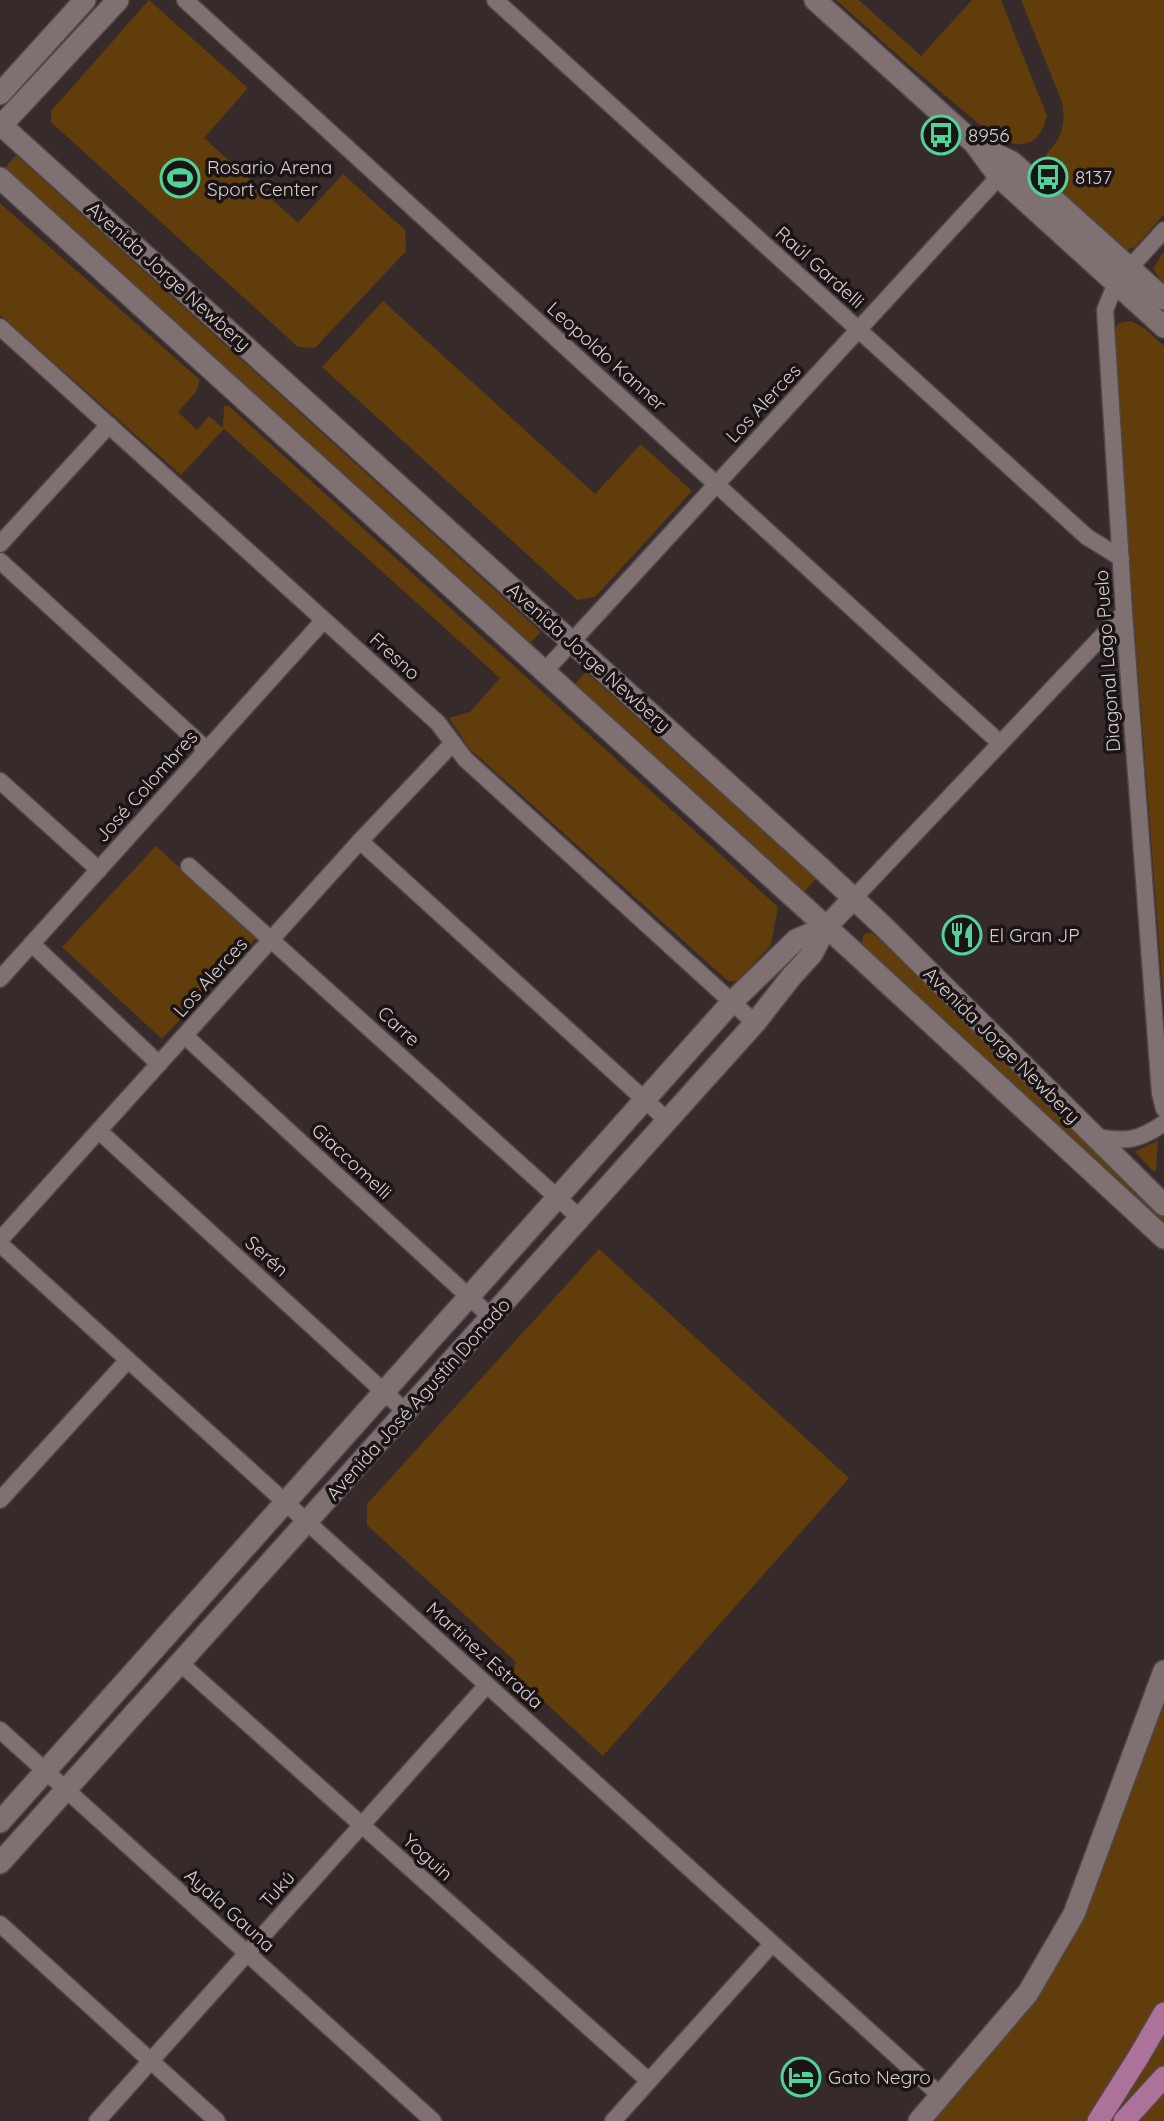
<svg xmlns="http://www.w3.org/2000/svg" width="1164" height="2121" font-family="Quicksand,sans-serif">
<rect width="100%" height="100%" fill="#362a2b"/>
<g fill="#603d0b">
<path d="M 149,0 L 248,88 L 204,138 L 298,223 L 343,174 L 405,230 L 406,251 L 315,348 L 298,347 L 51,122 L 51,111 Z"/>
<path d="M 836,0 L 859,0 L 921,56 L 972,0 L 1001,0 L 1047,116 C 1039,147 1022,149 996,138 L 911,67 Z"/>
<path d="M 1021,0 L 1164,0 L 1164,214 L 1135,247 L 1126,250 C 1109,234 1039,180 1045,157 C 1047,152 1052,148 1055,144 C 1064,130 1065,118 1062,102 Z"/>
<path d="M 16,155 L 541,632 L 529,644 L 4,169 Z"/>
<path d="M 0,203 L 200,380 L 196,392 L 178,412 L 197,430 L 209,416 L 223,428 L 224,406 L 229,406 L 778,907 L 771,945 L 737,981 L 728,981 L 469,748 L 449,718 L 470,712 L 500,678 L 224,429 L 181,475 L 0,315 Z"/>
<path d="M 1164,251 L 1164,284 L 1153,269 Z"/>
<path d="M 383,301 L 595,494 L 641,444 L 692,491 L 595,597 L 577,600 L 322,367 Z"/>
<path d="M 1131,321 L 1144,328 L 1164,346 L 1164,1006 L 1112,334 L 1119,323 Z"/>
<path d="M 586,672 L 816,879 L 803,893 L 575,684 Z"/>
<path d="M 156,846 L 256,938 L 162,1039 L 62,947 Z"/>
<path d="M 870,932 L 877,937 L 1164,1218 L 1164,1226 L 862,945 L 863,935 Z"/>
<path d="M 1158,1140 L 1156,1171 L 1154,1172 L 1135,1152 Z"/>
<path d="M 599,1249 L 849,1478 L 603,1756 L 512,1672 L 516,1662 L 367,1525 L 367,1504 Z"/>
<path d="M 1164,1671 L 1164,2121 L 919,2121 L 941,2096 L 1074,1914 Z"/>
</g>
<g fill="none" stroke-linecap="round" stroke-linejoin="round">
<defs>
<g id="street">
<path d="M 185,0 L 1000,743"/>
<path d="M 495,0 L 1087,537 L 1121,558"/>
<path d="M 1164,230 L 1116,283 L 1105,310 L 1124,613 L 1160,1093 L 1164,1109"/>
<path d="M 0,327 L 438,723 L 465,759 L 755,1023"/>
<path d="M 0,544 L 109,425"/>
<path d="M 0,561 L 207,750"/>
<path d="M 544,672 L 1006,169"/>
<path d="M 0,781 L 99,870"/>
<path d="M 360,841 L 668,1121"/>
<path d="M 189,866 L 580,1218"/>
<path d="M 853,899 L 1124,613"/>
<path d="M 32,944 L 159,1064"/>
<path d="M 0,979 L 324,620"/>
<path d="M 185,1036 L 491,1317"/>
<path d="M 99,1131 L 406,1412"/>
<path d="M 1095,1137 C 1126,1142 1138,1141 1164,1123"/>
<path d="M 0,1240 L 360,841 L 453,743"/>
<path d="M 0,1244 L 941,2096"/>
<path d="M 0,1500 L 128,1360"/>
<path d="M 180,1663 L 649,2081"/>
<path d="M 0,1730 L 433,2121"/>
<path d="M 0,1924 L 217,2121"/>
<path d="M 97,2121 L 487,1685"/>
<path d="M 613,2121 L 772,1944"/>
</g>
<g id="secondary">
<path d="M 815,0 L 974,143 L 999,177 L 1164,327"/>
<path d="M 0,94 L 85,0"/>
<path d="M 0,124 L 822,869 L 882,925 L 1164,1205"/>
<path d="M 0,127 L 118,0"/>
<path d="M 979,146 L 1012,162 L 1164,299"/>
<path d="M 0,178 L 855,953 L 1164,1238"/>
<path d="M 0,1822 L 732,1002 L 796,940 L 826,927"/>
<path d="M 0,1863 L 755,1023 L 791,977 L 812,954 L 826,927 L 853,899"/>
<path d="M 919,2121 L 1028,1993 L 1074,1914 L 1164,1671"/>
</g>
<g id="highway">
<path d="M 1098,2121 L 1139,2056 L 1164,2013"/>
<path d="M 1124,2121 L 1164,2077"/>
</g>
</defs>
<use href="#street" stroke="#514749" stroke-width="19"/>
<use href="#secondary" stroke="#514749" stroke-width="24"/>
<use href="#highway" stroke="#514749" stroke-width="24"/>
<use href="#street" stroke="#7f7172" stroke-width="16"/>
<use href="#secondary" stroke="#7f7172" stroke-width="21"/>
<use href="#highway" stroke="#ac7299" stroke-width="21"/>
</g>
<defs>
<symbol id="bus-ring" viewBox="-11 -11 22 22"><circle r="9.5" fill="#1a1415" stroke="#4fd399" stroke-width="1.5"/><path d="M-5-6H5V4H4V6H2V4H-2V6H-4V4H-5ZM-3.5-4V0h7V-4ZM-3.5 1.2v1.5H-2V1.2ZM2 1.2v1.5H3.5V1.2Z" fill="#4fd399"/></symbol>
<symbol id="stadium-ring" viewBox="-11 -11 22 22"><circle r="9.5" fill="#1a1415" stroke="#4fd399" stroke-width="1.5"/><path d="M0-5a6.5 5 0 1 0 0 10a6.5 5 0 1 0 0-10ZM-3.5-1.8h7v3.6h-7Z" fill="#4fd399"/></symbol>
<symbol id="restaurant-ring" viewBox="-11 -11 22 22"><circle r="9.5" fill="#1a1415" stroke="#4fd399" stroke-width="1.5"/><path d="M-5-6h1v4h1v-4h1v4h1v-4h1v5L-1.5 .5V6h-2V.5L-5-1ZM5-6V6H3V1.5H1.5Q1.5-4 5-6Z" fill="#4fd399"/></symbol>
<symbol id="hotel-ring" viewBox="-11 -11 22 22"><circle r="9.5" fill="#1a1415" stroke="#4fd399" stroke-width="1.5"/><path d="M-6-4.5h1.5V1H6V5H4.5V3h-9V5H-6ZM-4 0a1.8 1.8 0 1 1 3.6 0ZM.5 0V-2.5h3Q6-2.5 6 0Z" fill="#4fd399"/></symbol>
</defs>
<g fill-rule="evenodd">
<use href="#bus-ring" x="919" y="113" width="44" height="44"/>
<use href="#bus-ring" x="1026" y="155" width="44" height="44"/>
<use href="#stadium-ring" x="158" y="156" width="44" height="44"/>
<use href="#restaurant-ring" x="940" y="913" width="44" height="44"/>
<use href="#hotel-ring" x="779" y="2055" width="44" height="44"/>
</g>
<g text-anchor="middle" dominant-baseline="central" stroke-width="7" stroke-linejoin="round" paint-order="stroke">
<g font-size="19" fill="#d8cfd0" stroke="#1a1415" text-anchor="start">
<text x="968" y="135">8956</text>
<text x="207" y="167">Rosario Arena<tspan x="207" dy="22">Sport Center</tspan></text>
<text x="1075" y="177">8137</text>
<text x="989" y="935">El Gran JP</text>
<text x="828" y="2077">Gato Negro</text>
</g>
<g font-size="19" fill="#d8cfd0" stroke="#1a1415">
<text transform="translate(820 267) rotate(42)">Raúl Gardelli</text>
<text transform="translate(169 276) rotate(42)">Avenida Jorge Newbery</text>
<text transform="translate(607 356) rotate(42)">Leopoldo Kanner</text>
<text transform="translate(763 403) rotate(-47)">Los Alerces</text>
<text transform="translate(395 656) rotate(42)">Fresno</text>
<text transform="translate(589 657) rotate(42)">Avenida Jorge Newbery</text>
<text transform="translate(1107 661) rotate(-94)">Diagonal Lago Puelo</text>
<text transform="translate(146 786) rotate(-48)">José Colombres</text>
<text transform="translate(210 977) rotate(-48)">Los Alerces</text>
<text transform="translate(399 1026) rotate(42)">Carre</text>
<text transform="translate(1002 1045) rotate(45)">Avenida Jorge Newbery</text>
<text transform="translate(352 1161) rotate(43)">Giaccomelli</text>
<text transform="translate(267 1256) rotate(42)">Serén</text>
<text transform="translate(418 1399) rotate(-48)">Avenida José Agustín Donado</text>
<text transform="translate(485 1655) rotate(42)">Martinez Estrada</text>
<text transform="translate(428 1857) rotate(42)">Yoguin</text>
<text transform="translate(277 1889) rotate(-48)">Tukú</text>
<text transform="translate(230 1910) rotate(42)">Ayala Gauna</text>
</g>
</g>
</svg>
